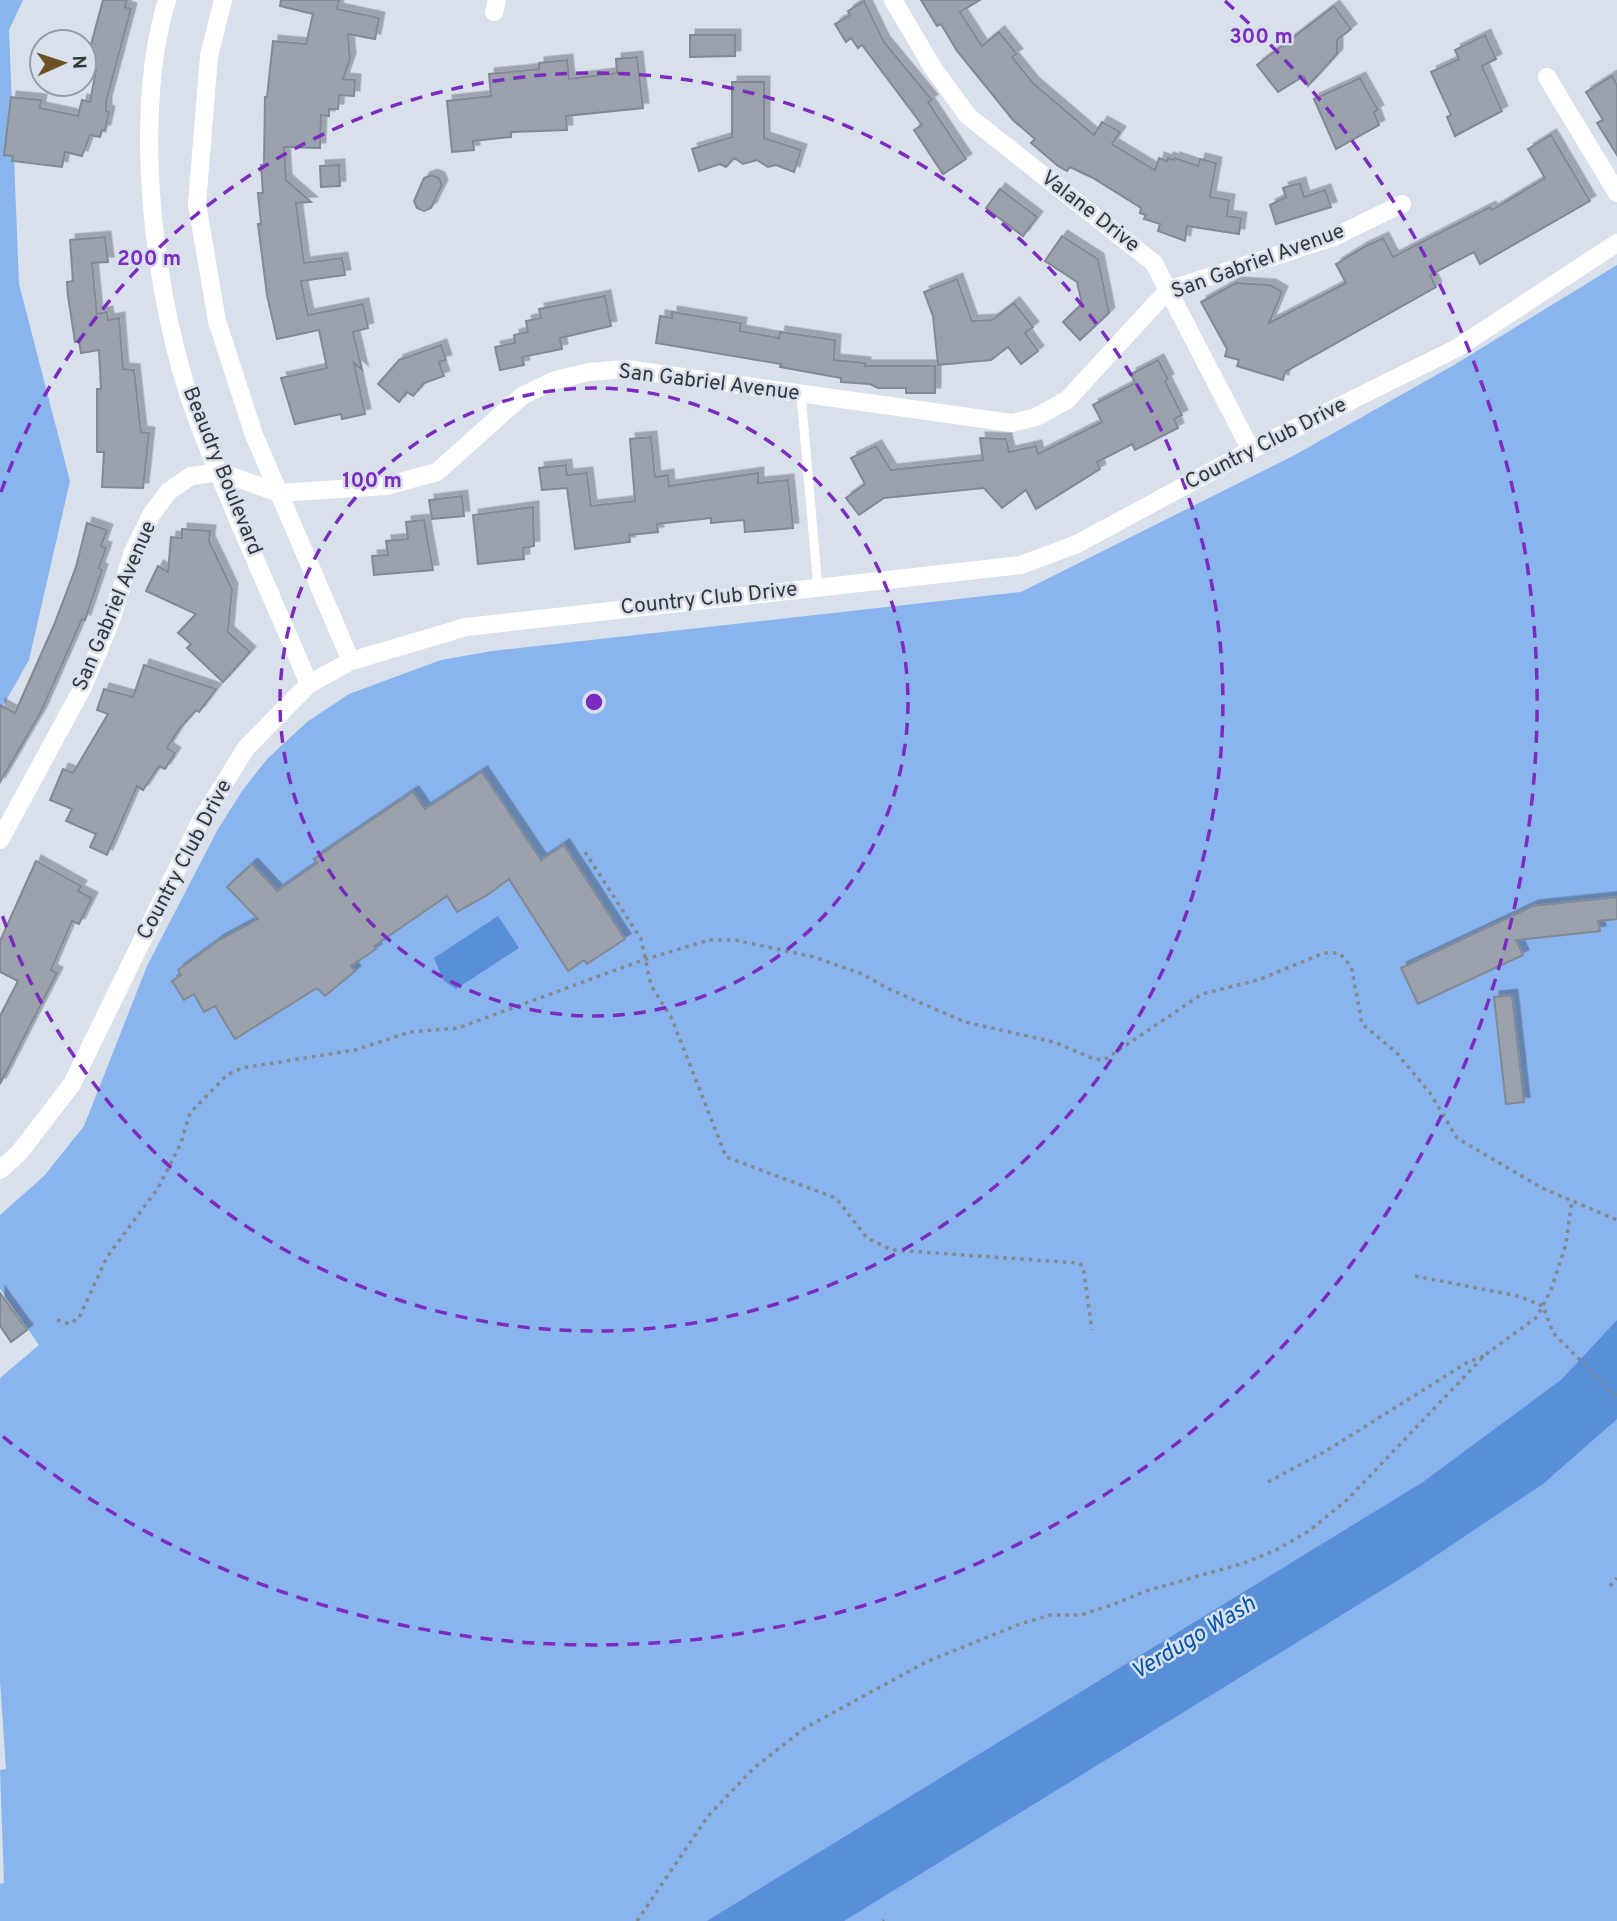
<svg xmlns="http://www.w3.org/2000/svg" width="1617" height="1921" font-family="Overpass,sans-serif">
<defs>
<filter id="shadow"><feDropShadow dx="5.5" dy="-5.5" stdDeviation="0" flood-color="#0004"/></filter>
</defs>
<rect width="100%" height="100%" fill="#d8e0ec"/>
<g fill="#89b4ed">
<path d="M 0,0 L 23,0 L 9,30 L 19,284 L 70,481 L 29,660 L 0,711 Z"/>
<path d="M 1617,265 L 1617,1921 L 0,1921 L 0,1884 L 4,1883 L 0,1770 L 6,1769 L 0,1681 L 0,1378 L 39,1345 L 0,1289 L 0,1215 L 44,1176 L 84,1126 L 147,966 L 218,829 L 242,791 L 267,759 L 307,722 L 349,694 L 441,660 L 492,651 L 1021,592 L 1293,456 L 1454,365 Z"/>
</g>
<g fill="#588fd8">
<path d="M 498,916 L 519,948 L 456,989 L 443,980 L 434,958 Z"/>
<path d="M 1617,1320 L 1617,1419 L 1543,1484 L 1413,1571 L 844,1921 L 707,1921 L 1423,1482 L 1562,1379 Z"/>
</g>
<g fill="#99a1ac" stroke="#828994" stroke-width="2" filter="url(#shadow)">
<path d="M 103,0 L 127,0 L 125,7 L 131,9 L 106,102 L 106,111 L 109,112 L 105,130 L 102,130 L 100,137 L 90,135 L 82,156 L 65,152 L 62,167 L 12,161 L 13,156 L 4,155 L 11,97 L 41,100 L 40,108 L 78,116 L 82,100 L 90,102 L 96,70 L 86,63 Z"/>
<path d="M 281,0 L 339,0 L 337,9 L 379,18 L 375,39 L 348,34 L 350,59 L 343,79 L 355,80 L 354,96 L 339,95 L 338,109 L 329,109 L 329,116 L 321,115 L 320,148 L 284,147 L 286,180 L 311,202 L 296,203 L 304,263 L 342,258 L 345,275 L 301,281 L 308,315 L 363,304 L 368,328 L 353,332 L 362,370 L 354,363 L 365,414 L 342,419 L 341,414 L 295,424 L 281,378 L 327,368 L 319,330 L 277,339 L 267,295 L 258,224 L 261,224 L 258,193 L 263,193 L 261,165 L 264,165 L 265,97 L 267,97 L 273,41 L 306,44 L 313,14 L 280,6 Z"/>
<path d="M 921,0 L 980,0 L 960,12 L 982,46 L 999,32 L 1017,54 L 1012,57 L 1033,83 L 1094,135 L 1102,122 L 1120,132 L 1112,144 L 1155,170 L 1159,158 L 1167,161 L 1168,158 L 1174,160 L 1175,158 L 1198,166 L 1200,159 L 1216,163 L 1210,197 L 1229,200 L 1227,216 L 1241,218 L 1239,234 L 1187,226 L 1185,241 L 1158,231 L 1160,224 L 1144,219 L 1146,215 L 1140,213 L 1141,208 L 1093,178 L 1070,167 L 1067,171 L 1058,166 L 1031,143 L 1035,139 L 1013,120 L 957,51 L 941,24 L 937,26 Z"/>
<path d="M 864,1 L 884,42 L 932,100 L 928,102 L 966,159 L 943,174 L 914,130 L 922,125 L 862,45 L 858,48 L 851,38 L 846,42 L 835,24 L 850,15 L 848,11 Z"/>
<path d="M 1334,6 L 1351,29 L 1337,40 L 1337,54 L 1308,86 L 1304,76 L 1278,92 L 1257,65 Z"/>
<path d="M 690,35 L 735,35 L 735,56 L 690,57 Z"/>
<path d="M 1485,35 L 1496,59 L 1482,66 L 1502,111 L 1455,136 L 1447,117 L 1451,115 L 1431,72 L 1459,59 L 1455,50 Z"/>
<path d="M 637,57 L 643,108 L 566,116 L 567,130 L 511,132 L 511,137 L 473,141 L 474,150 L 452,152 L 447,101 L 491,96 L 489,74 L 539,69 L 539,63 L 567,60 L 569,79 L 617,73 L 616,59 Z"/>
<path d="M 1612,76 L 1617,85 L 1617,155 L 1597,123 L 1603,120 L 1586,92 Z"/>
<path d="M 1360,78 L 1378,110 L 1374,112 L 1379,125 L 1336,149 L 1314,99 Z"/>
<path d="M 732,82 L 764,82 L 764,138 L 801,150 L 794,172 L 776,165 L 768,167 L 757,160 L 743,164 L 734,158 L 726,167 L 720,164 L 699,171 L 692,149 L 732,137 Z"/>
<path d="M 1551,135 L 1590,201 L 1480,264 L 1474,252 L 1430,275 L 1436,287 L 1285,372 L 1283,380 L 1237,366 L 1239,360 L 1225,356 L 1227,349 L 1201,302 L 1236,283 L 1270,285 L 1282,292 L 1269,323 L 1346,283 L 1336,264 L 1364,247 L 1383,238 L 1393,257 L 1490,207 L 1492,210 L 1545,178 L 1528,149 Z"/>
<path d="M 339,165 L 340,186 L 321,187 L 320,166 Z"/>
<path d="M 432,175 L 439,178 L 442,185 L 431,208 L 424,211 L 417,208 L 414,201 L 424,178 Z"/>
<path d="M 1300,183 L 1304,197 L 1325,190 L 1331,207 L 1276,224 L 1270,205 L 1286,197 L 1283,188 Z"/>
<path d="M 1000,189 L 1037,217 L 1023,236 L 986,208 Z"/>
<path d="M 1062,236 L 1098,259 L 1109,313 L 1080,340 L 1063,322 L 1082,304 L 1077,282 L 1045,261 Z"/>
<path d="M 105,237 L 108,262 L 92,263 L 97,314 L 107,312 L 108,320 L 119,318 L 123,369 L 134,370 L 141,432 L 149,433 L 143,488 L 102,487 L 104,452 L 97,452 L 97,389 L 101,389 L 99,350 L 81,353 L 79,341 L 75,342 L 68,296 L 67,282 L 73,281 L 70,240 Z"/>
<path d="M 957,279 L 972,321 L 992,320 L 1014,303 L 1033,327 L 1025,333 L 1038,351 L 1021,364 L 1008,347 L 991,360 L 938,365 L 933,316 L 924,292 Z"/>
<path d="M 605,296 L 611,326 L 560,338 L 562,349 L 522,357 L 524,365 L 500,370 L 495,347 L 515,343 L 514,335 L 528,332 L 526,321 L 541,318 L 539,309 Z"/>
<path d="M 672,312 L 741,323 L 740,331 L 779,338 L 780,332 L 835,340 L 834,360 L 865,363 L 865,366 L 935,366 L 935,393 L 906,393 L 906,388 L 878,388 L 870,384 L 841,382 L 841,378 L 780,367 L 781,364 L 656,343 L 660,316 L 672,318 Z"/>
<path d="M 441,345 L 446,360 L 439,362 L 444,376 L 424,383 L 413,396 L 407,392 L 399,402 L 378,384 L 399,360 Z"/>
<path d="M 1158,360 L 1168,379 L 1165,381 L 1182,415 L 1174,419 L 1178,428 L 1135,450 L 1132,444 L 1097,462 L 1100,469 L 1036,509 L 1026,490 L 1002,508 L 984,488 L 884,498 L 859,515 L 846,498 L 865,484 L 851,458 L 876,446 L 891,470 L 983,460 L 980,438 L 1006,439 L 1009,452 L 1036,446 L 1038,454 L 1102,422 L 1093,405 L 1135,383 L 1131,374 Z"/>
<path d="M 651,437 L 655,477 L 668,475 L 669,486 L 758,473 L 758,483 L 788,480 L 793,528 L 745,532 L 744,520 L 711,523 L 711,518 L 657,524 L 658,532 L 629,535 L 630,542 L 575,549 L 567,488 L 542,490 L 539,468 L 566,465 L 567,475 L 587,473 L 591,506 L 635,501 L 630,439 Z"/>
<path d="M 462,496 L 464,516 L 432,519 L 429,500 Z"/>
<path d="M 533,507 L 534,546 L 523,548 L 524,559 L 478,564 L 473,515 Z"/>
<path d="M 424,520 L 433,570 L 374,575 L 372,556 L 388,555 L 386,541 L 408,539 L 406,522 Z"/>
<path d="M 87,523 L 107,530 L 101,546 L 106,548 L 99,568 L 102,570 L 85,620 L 82,619 L 41,712 L 0,782 L 0,705 L 15,713 L 54,625 L 76,567 Z"/>
<path d="M 182,529 L 210,531 L 209,541 L 232,589 L 228,632 L 250,652 L 223,682 L 187,648 L 191,644 L 178,633 L 196,614 L 146,591 L 158,566 L 168,572 L 171,537 L 182,538 Z"/>
<path d="M 144,665 L 216,689 L 199,712 L 196,710 L 179,729 L 167,748 L 175,753 L 165,769 L 159,766 L 143,790 L 137,786 L 107,855 L 90,847 L 96,834 L 66,821 L 72,809 L 50,800 L 63,769 L 73,773 L 108,714 L 97,710 L 104,689 L 133,697 Z"/>
<path d="M 482,772 L 541,860 L 564,845 L 625,939 L 587,964 L 584,960 L 568,971 L 509,879 L 486,896 L 457,912 L 447,896 L 374,946 L 376,949 L 351,966 L 355,971 L 325,996 L 317,988 L 235,1039 L 215,1006 L 204,1012 L 194,994 L 184,1000 L 172,981 L 181,975 L 178,970 L 219,940 L 258,919 L 227,887 L 252,864 L 277,891 L 317,863 L 314,859 L 413,792 L 425,809 Z"/>
<path d="M 36,861 L 81,886 L 78,891 L 92,898 L 79,924 L 72,921 L 51,970 L 57,973 L 0,1084 L 0,1016 L 18,981 L 0,972 L 0,941 Z"/>
<path d="M 1617,897 L 1617,919 L 1598,921 L 1600,931 L 1516,940 L 1523,955 L 1418,1004 L 1401,968 L 1533,906 Z"/>
<path d="M 1512,995 L 1524,1102 L 1506,1104 L 1494,997 Z"/>
<path d="M 0,1293 L 27,1330 L 11,1342 L 0,1326 Z"/>
</g>
<g fill="none" stroke-linecap="round" stroke-linejoin="round">
<g stroke="#838890" stroke-width="3.5" stroke-dasharray="3.5 5" stroke-linecap="butt">
<path d="M 585,852 L 641,939 L 651,985 L 672,1019 L 726,1157 L 836,1198 L 867,1238 L 892,1250 L 1078,1263 L 1083,1266 L 1092,1330"/>
<path d="M 1415,1276 L 1518,1296 L 1543,1306 L 1553,1333 L 1617,1397"/>
<path d="M 57,1320 L 69,1324 L 79,1318 L 107,1257 L 158,1188 L 181,1143 L 190,1113 L 227,1075 L 242,1068 L 355,1050 L 410,1032 L 458,1028 L 643,960 L 709,940 L 735,940 L 814,957 L 862,974 L 889,989 L 965,1022 L 1054,1042 L 1094,1059 L 1104,1060 L 1202,994 L 1258,980 L 1324,953 L 1338,953 L 1345,958 L 1352,970 L 1362,1024 L 1396,1052 L 1430,1093 L 1457,1138 L 1542,1188 L 1617,1220"/>
<path d="M 1268,1482 L 1326,1451 L 1468,1362 L 1484,1356"/>
<path d="M 1610,1586 L 1617,1578"/>
<path d="M 637,1921 L 708,1816 L 754,1768 L 805,1728 L 926,1662 L 1020,1624 L 1050,1615 L 1081,1615 L 1112,1605 L 1146,1591 L 1244,1563 L 1276,1550 L 1309,1531 L 1348,1499 L 1485,1355 L 1537,1317 L 1551,1290 L 1566,1244 L 1572,1200"/>
<path d="M 883,1921 L 884,1920"/>
</g>
<path stroke="#fff" stroke-width="9" d="M 801,395 L 818,588"/>
<g stroke="#fff" stroke-width="18">
<path d="M 167,0 C 131,118 154,304 197,419 C 231,509 272,596 309,684"/>
<path d="M 223,0 L 209,56 L 197,204 L 217,321 L 254,435 L 351,661"/>
<path d="M 893,0 L 933,68 L 968,116 L 1154,263 L 1251,450"/>
<path d="M 494,12 L 497,0"/>
<path d="M 1547,77 L 1617,193"/>
<path d="M 0,840 L 82,689 L 109,626 L 133,552 L 151,515 L 169,491 L 191,476 L 220,472 L 279,493 L 386,486 L 437,472 L 522,396 L 555,380 L 589,372 L 626,369 L 1012,423 L 1036,417 L 1067,400 L 1168,290 L 1334,237 L 1402,204"/>
<path d="M 0,1170 L 19,1153 L 72,1084 L 200,822 L 246,748 L 309,684 L 351,661 L 466,627 L 1021,565 L 1077,544 L 1251,450 L 1457,348 L 1617,243"/>
</g>
</g>
<g fill="none" stroke="#7b2cbf" stroke-width="3.5" stroke-dasharray="12 9">
<circle cx="594" cy="702" r="314"/>
<path d="M1 492A629 629 0 1 1 1 912"/>
<path d="M1225 1A943 943 0 0 1 1 1435"/>
</g>
<g text-anchor="middle" dominant-baseline="central" stroke-width="5" stroke-linejoin="round" paint-order="stroke">
<g font-size="21" fill="#33363b" stroke="#d8e0ec">
<text transform="translate(1090 212) rotate(38)">Valane Drive</text>
<text transform="translate(1258 262) rotate(-20)">San Gabriel Avenue</text>
<text transform="translate(709 383) rotate(7)">San Gabriel Avenue</text>
<text transform="translate(1266 444) rotate(-27)">Country Club Drive</text>
<text transform="translate(222 471) rotate(68)">Beaudry Boulevard</text>
<text transform="translate(709 599) rotate(-6)">Country Club Drive</text>
<text transform="translate(115 606) rotate(-67)">San Gabriel Avenue</text>
<text transform="translate(185 860) rotate(-62)">Country Club Drive</text>
</g>
<g font-size="23" font-style="italic" fill="#0152a8" stroke="#d8e0ec">
<text transform="translate(1194 1639) rotate(-31)">Verdugo Wash</text>
</g>
</g>
<circle cx="594" cy="702" r="10" fill="#7b2cbf" stroke="#d8e0ec" stroke-width="3.5"/>
<g font-size="21" text-anchor="middle" font-weight="bold" fill="#7b2cbf" stroke="#d8e0ec" stroke-width="5" stroke-linejoin="round" paint-order="stroke">
<text x="1261" y="43">300 m</text>
<text x="149" y="265">200 m</text>
<text x="372" y="487">100 m</text>
</g>
<g transform="translate(63 63) rotate(87)"><circle r="33" fill="#d8e0ec" stroke="#969ca5" stroke-width="2"/>
<path d="M0-5L12 26L0 18L-12 26Z" fill="#6d5023"/>
<text y="-10" font-size="19" font-weight="bold" text-anchor="middle" fill="#33363b">N</text>
</g>
</svg>
